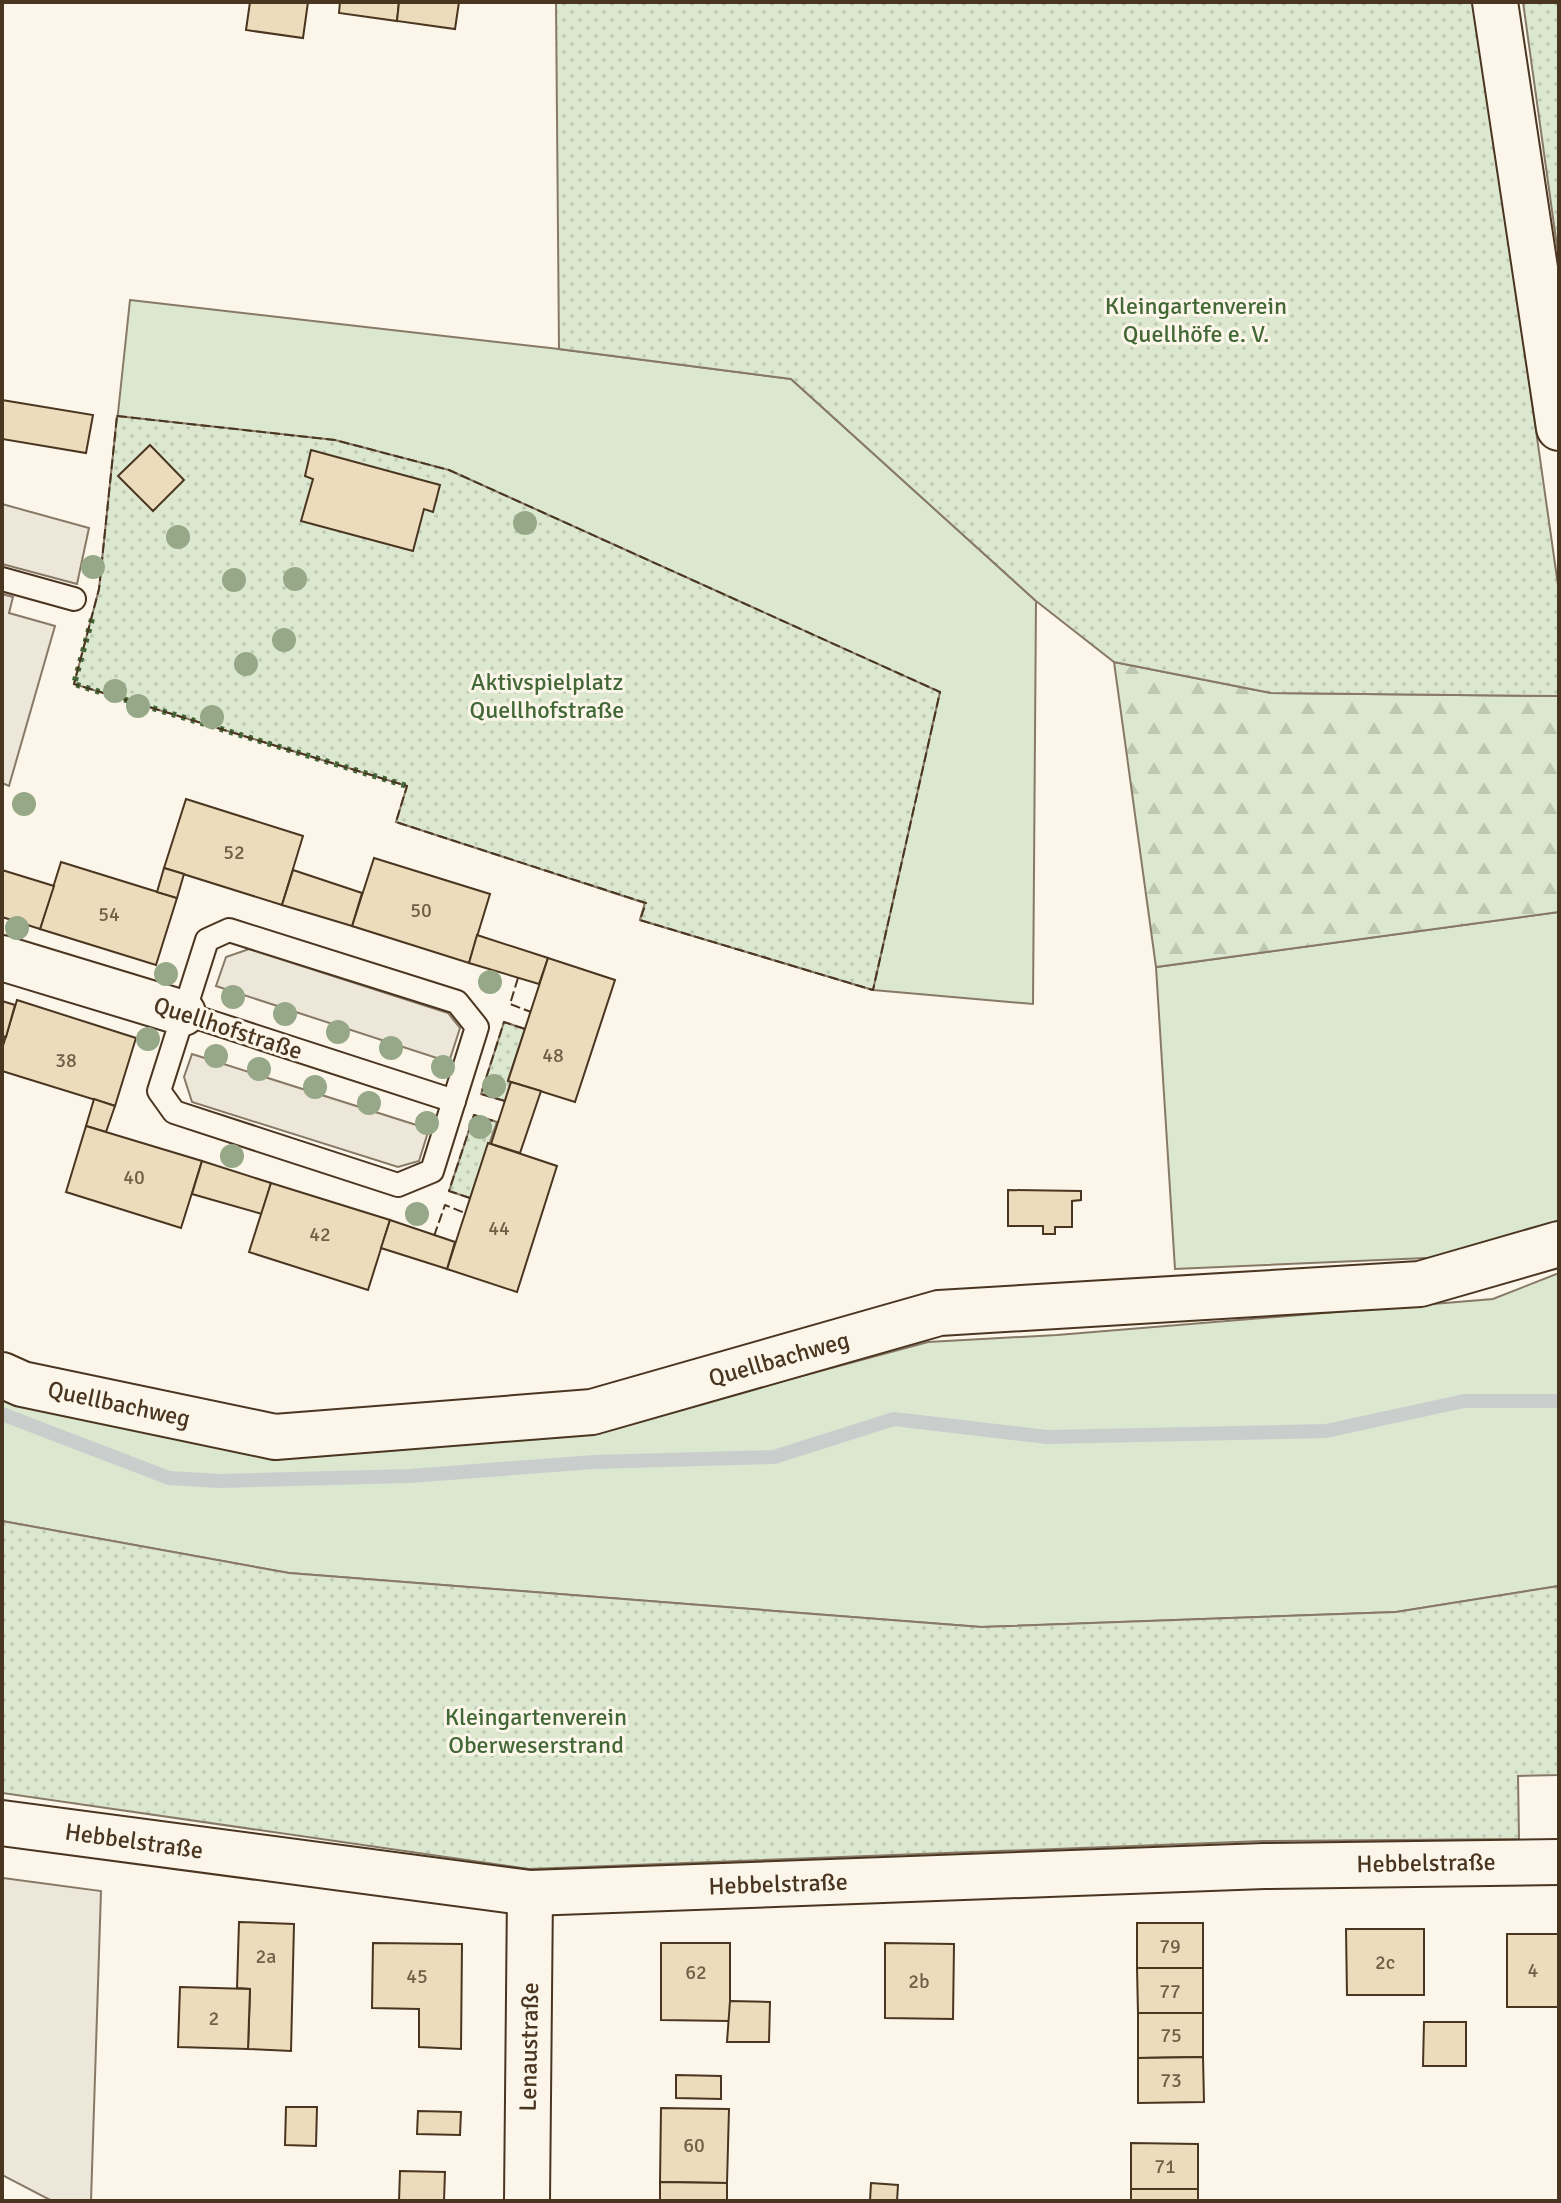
<svg xmlns="http://www.w3.org/2000/svg" width="1561" height="2203" font-family="Signika,sans-serif">
<defs>
<pattern id="forest-firs" width="22" height="20" patternUnits="userSpaceOnUse" patternTransform="scale(2)"><rect width="22" height="20" fill="#dce7d0"/><path d="M5 1l3.5 6h-7zM16 11l3.5 6h-7z" fill="#bec7b2"/></pattern>
<pattern id="park-dots" width="8" height="8" patternUnits="userSpaceOnUse" patternTransform="scale(2)"><rect width="8" height="8" fill="#dce7d0"/><path d="M2 2h.1M6 6h.1" fill="none" stroke="#bec7b2" stroke-width="1.8" stroke-linecap="round"/></pattern>
</defs>
<rect width="100%" height="100%" fill="#fbf6e9"/>
<g fill="#dce7d0" stroke="#887966" stroke-width="2">
<path d="M 130,300 L 559,349 L 791,379 L 1036,601 L 1033,1004 L 873,990 L 640,920 L 645,903 L 511,859 L 106,526 Z"/>
<path d="M 1559,912 L 1559,1220 L 1530,1234 L 1449,1257 L 1175,1269 L 1156,967 Z"/>
<path d="M 1559,1273 L 1559,1586 L 1396,1612 L 981,1627 L 289,1573 L 2,1521 L 2,1392 L 285,1457 L 627,1423 L 928,1342 L 1057,1335 L 1493,1299 Z"/>
</g>
<path fill="url(#forest-firs)" stroke="#887966" stroke-width="2" d="M 1114,662 L 1271,693 L 1559,696 L 1559,912 L 1156,967 Z"/>
<g fill="url(#park-dots)" stroke="#887966" stroke-width="2">
<path d="M 556,2 L 1475,2 L 1559,592 L 1559,696 L 1271,693 L 1114,662 L 1036,601 L 791,379 L 559,349 Z"/>
<path d="M 1523,2 L 1559,2 L 1559,261 Z"/>
<path d="M 117,416 L 335,440 L 449,470 L 940,692 L 873,990 L 640,920 L 645,903 L 396,822 L 407,786 L 74,684 L 99,589 Z"/>
<path d="M 504,1022 L 525,1029 L 508,1080 L 511,1082 L 505,1101 L 481,1094 Z"/>
<path d="M 474,1115 L 497,1122 L 470,1198 L 449,1191 Z"/>
<path d="M 2,1521 L 289,1573 L 981,1627 L 1396,1612 L 1559,1586 L 1559,1775 L 1518,1776 L 1519,1839 L 1263,1841 L 529,1869 L 2,1793 Z"/>
</g>
<g fill="#ede7d9" stroke="#887966" stroke-width="2">
<path d="M 2,504 L 89,528 L 77,584 L 2,564 Z"/>
<path d="M 2,594 L 13,597 L 9,613 L 55,626 L 9,786 L 2,783 Z"/>
<path d="M 249,949 L 448,1013 L 460,1028 L 449,1062 L 216,986 L 226,957 Z"/>
<path d="M 192,1054 L 429,1129 L 419,1161 L 398,1167 L 192,1102 L 184,1077 Z"/>
<path d="M 3,1878 L 101,1891 L 91,2201 L 52,2201 L 2,2175 Z"/>
</g>
<g fill="none" stroke-linecap="round" stroke-linejoin="round">
<path stroke="#c9cecd" stroke-width="14" d="M 2,1414 L 169,1478 L 220,1481 L 410,1476 L 594,1462 L 774,1457 L 894,1419 L 1047,1437 L 1326,1431 L 1464,1401 L 1559,1401"/>
</g>
<g fill="#ecdcbc" stroke="#4a3520" stroke-width="2">
<path d="M 250,2 L 308,2 L 303,38 L 246,30 Z"/>
<path d="M 340,2 L 399,2 L 397,21 L 339,13 Z"/>
<path d="M 399,2 L 459,2 L 455,29 L 397,21 Z"/>
<path d="M 2,400 L 93,415 L 86,453 L 2,439 Z"/>
<path d="M 150,445 L 184,480 L 153,511 L 118,476 Z"/>
<path d="M 311,450 L 440,485 L 433,512 L 424,509 L 413,551 L 301,521 L 313,479 L 305,476 Z"/>
<path d="M 186,799 L 303,836 L 282,905 L 164,868 Z"/>
<path d="M 374,858 L 490,894 L 469,963 L 352,926 Z"/>
<path d="M 61,862 L 177,898 L 156,965 L 40,929 Z"/>
<path d="M 164,868 L 184,874 L 177,898 L 157,892 Z"/>
<path d="M 2,870 L 54,886 L 40,929 L 2,917 Z"/>
<path d="M 293,870 L 362,893 L 352,926 L 282,905 Z"/>
<path d="M 477,935 L 548,958 L 539,984 L 469,963 Z"/>
<path d="M 548,958 L 615,980 L 575,1102 L 508,1081 Z"/>
<path d="M 17,1000 L 136,1038 L 115,1106 L 2,1071 L 2,1049 Z"/>
<path d="M 2,1001 L 15,1005 L 6,1037 L 2,1036 Z"/>
<path d="M 511,1082 L 541,1091 L 520,1153 L 491,1144 Z"/>
<path d="M 94,1099 L 115,1106 L 106,1132 L 86,1126 Z"/>
<path d="M 86,1126 L 202,1161 L 181,1228 L 66,1192 Z"/>
<path d="M 488,1143 L 557,1166 L 517,1292 L 447,1269 Z"/>
<path d="M 202,1161 L 271,1183 L 262,1214 L 192,1194 Z"/>
<path d="M 271,1183 L 390,1220 L 368,1290 L 249,1252 Z"/>
<path d="M 1008,1190 L 1081,1191 L 1081,1200 L 1072,1201 L 1072,1227 L 1055,1227 L 1055,1234 L 1043,1234 L 1043,1226 L 1008,1226 Z"/>
<path d="M 390,1220 L 455,1242 L 447,1269 L 381,1248 Z"/>
<path d="M 239,1922 L 294,1924 L 291,2051 L 248,2049 L 250,1989 L 237,1988 Z"/>
<rect x="1137" y="1923" width="66" height="45"/>
<path d="M 1346,1929 L 1424,1929 L 1424,1995 L 1347,1995 Z"/>
<rect x="1507" y="1934" width="52" height="73"/>
<path d="M 373,1943 L 462,1944 L 461,2049 L 419,2047 L 419,2009 L 372,2008 Z"/>
<path d="M 661,1943 L 730,1943 L 730,2021 L 661,2020 Z"/>
<path d="M 885,1943 L 954,1944 L 953,2019 L 885,2018 Z"/>
<path d="M 1137,1968 L 1203,1968 L 1203,2013 L 1138,2013 Z"/>
<path d="M 180,1987 L 250,1989 L 248,2049 L 178,2047 Z"/>
<path d="M 730,2001 L 770,2002 L 769,2042 L 727,2042 Z"/>
<path d="M 1138,2013 L 1203,2013 L 1203,2057 L 1138,2058 Z"/>
<path d="M 1424,2022 L 1466,2022 L 1466,2066 L 1423,2066 Z"/>
<path d="M 1203,2057 L 1204,2102 L 1138,2103 L 1138,2058 Z"/>
<path d="M 676,2075 L 721,2076 L 721,2099 L 676,2098 Z"/>
<path d="M 286,2107 L 317,2107 L 316,2146 L 285,2145 Z"/>
<path d="M 661,2108 L 729,2109 L 727,2183 L 660,2182 Z"/>
<path d="M 418,2111 L 461,2112 L 460,2135 L 417,2134 Z"/>
<path d="M 1131,2143 L 1198,2144 L 1198,2189 L 1131,2189 Z"/>
<path d="M 400,2171 L 445,2172 L 444,2201 L 399,2201 Z"/>
<path d="M 660,2182 L 727,2183 L 727,2201 L 660,2201 Z"/>
<path d="M 871,2183 L 898,2185 L 897,2201 L 870,2201 Z"/>
<rect x="1131" y="2189" width="67" height="12"/>
</g>
<g fill="none" stroke-linecap="round" stroke-linejoin="round">
<defs>
<g id="lane">
<path d="M 2,579 L 74,599"/>
<path d="M 229,930 L 457,1002 L 477,1027 L 432,1171 L 398,1185 L 174,1112 L 159,1091 L 207,940 Z"/>
<path d="M 183,1013 L 454,1101"/>
</g>
<g id="street">
<path d="M 1495,2 L 1559,428"/>
<path d="M 2,958 L 183,1013"/>
<path d="M 2,1375 L 22,1384 L 275,1437 L 592,1412 L 939,1313 L 1420,1284 L 1559,1244"/>
<path d="M 2,1823 L 530,1893 L 1264,1866 L 1559,1862"/>
<path d="M 527,2201 L 530,1893"/>
</g>
</defs>
<use href="#lane" stroke="#4a3520" stroke-width="26"/>
<use href="#street" stroke="#4a3520" stroke-width="48"/>
<use href="#lane" stroke="#fbf6e9" stroke-width="22"/>
<use href="#street" stroke="#fbf6e9" stroke-width="44"/>
<path stroke="#436837" stroke-width="6" stroke-dasharray="4 6" stroke-linecap="butt" d="M 92,619 L 74,684 L 407,786"/>
<g stroke="#4a3520" stroke-width="2" stroke-dasharray="10 4" stroke-linecap="butt">
<path d="M 117,416 L 335,440 L 449,470 L 940,692 L 873,990 L 640,920 L 646,903 L 396,822 L 407,786 L 74,684 L 99,589 Z"/>
<path d="M 518,978 L 510,1004 L 531,1012"/>
<path d="M 505,1101 L 481,1094 L 504,1022 L 525,1029"/>
<path d="M 470,1198 L 449,1191 L 474,1115 L 497,1122"/>
<path d="M 434,1236 L 445,1205 L 465,1213"/>
</g>
</g>
<g fill="#96a887">
<circle cx="525" cy="523" r="12"/>
<circle cx="178" cy="537" r="12"/>
<circle cx="93" cy="567" r="12"/>
<circle cx="295" cy="579" r="12"/>
<circle cx="234" cy="580" r="12"/>
<circle cx="284" cy="640" r="12"/>
<circle cx="246" cy="664" r="12"/>
<circle cx="115" cy="691" r="12"/>
<circle cx="138" cy="706" r="12"/>
<circle cx="212" cy="717" r="12"/>
<circle cx="24" cy="804" r="12"/>
<circle cx="17" cy="928" r="12"/>
<circle cx="166" cy="974" r="12"/>
<circle cx="490" cy="982" r="12"/>
<circle cx="233" cy="997" r="12"/>
<circle cx="285" cy="1014" r="12"/>
<circle cx="338" cy="1032" r="12"/>
<circle cx="148" cy="1039" r="12"/>
<circle cx="391" cy="1048" r="12"/>
<circle cx="216" cy="1056" r="12"/>
<circle cx="443" cy="1067" r="12"/>
<circle cx="259" cy="1069" r="12"/>
<circle cx="494" cy="1086" r="12"/>
<circle cx="315" cy="1087" r="12"/>
<circle cx="369" cy="1103" r="12"/>
<circle cx="427" cy="1123" r="12"/>
<circle cx="480" cy="1127" r="12"/>
<circle cx="232" cy="1156" r="12"/>
<circle cx="417" cy="1214" r="12"/>
</g>
<g text-anchor="middle" dominant-baseline="central" stroke-width="6" stroke-linejoin="round" paint-order="stroke">
<g font-size="20" fill="#725f47">
<text x="234" y="852">52</text>
<text x="421" y="910">50</text>
<text x="109" y="914">54</text>
<text x="553" y="1055">48</text>
<text x="66" y="1060">38</text>
<text x="134" y="1177">40</text>
<text x="499" y="1228">44</text>
<text x="320" y="1234">42</text>
<text x="1170" y="1946">79</text>
<text x="266" y="1956">2a</text>
<text x="1385" y="1962">2c</text>
<text x="1533" y="1970">4</text>
<text x="696" y="1972">62</text>
<text x="417" y="1976">45</text>
<text x="919" y="1981">2b</text>
<text x="1170" y="1991">77</text>
<text x="214" y="2018">2</text>
<text x="1171" y="2035">75</text>
<text x="1171" y="2080">73</text>
<text x="694" y="2145">60</text>
<text x="1165" y="2166">71</text>
</g>
<g font-size="24" fill="#436837" stroke="#fbf6e9">
<text x="1196" y="306">Kleingartenverein<tspan x="1196" dy="28">Quellhöfe e. V.</tspan></text>
<text x="547" y="682">Aktivspielplatz<tspan x="547" dy="28">Quellhofstraße</tspan></text>
<text x="536" y="1717">Kleingartenverein<tspan x="536" dy="28">Oberweserstrand</tspan></text>
</g>
<g font-size="24" fill="#4a3520" stroke="#fbf6e9">
<text transform="translate(228 1028) rotate(18)">Quellhofstraße</text>
<text transform="translate(779 1359) rotate(-16)">Quellbachweg</text>
<text transform="translate(119 1404) rotate(12)">Quellbachweg</text>
<text transform="translate(134 1841) rotate(8)">Hebbelstraße</text>
<text transform="translate(1426 1863) rotate(-1)">Hebbelstraße</text>
<text transform="translate(778 1884) rotate(-2)">Hebbelstraße</text>
<text transform="translate(529 2047) rotate(-89)">Lenaustraße</text>
</g>
</g>
<rect width="1561" height="2203" fill="none" stroke="#4a3520" stroke-width="8"/>
</svg>
